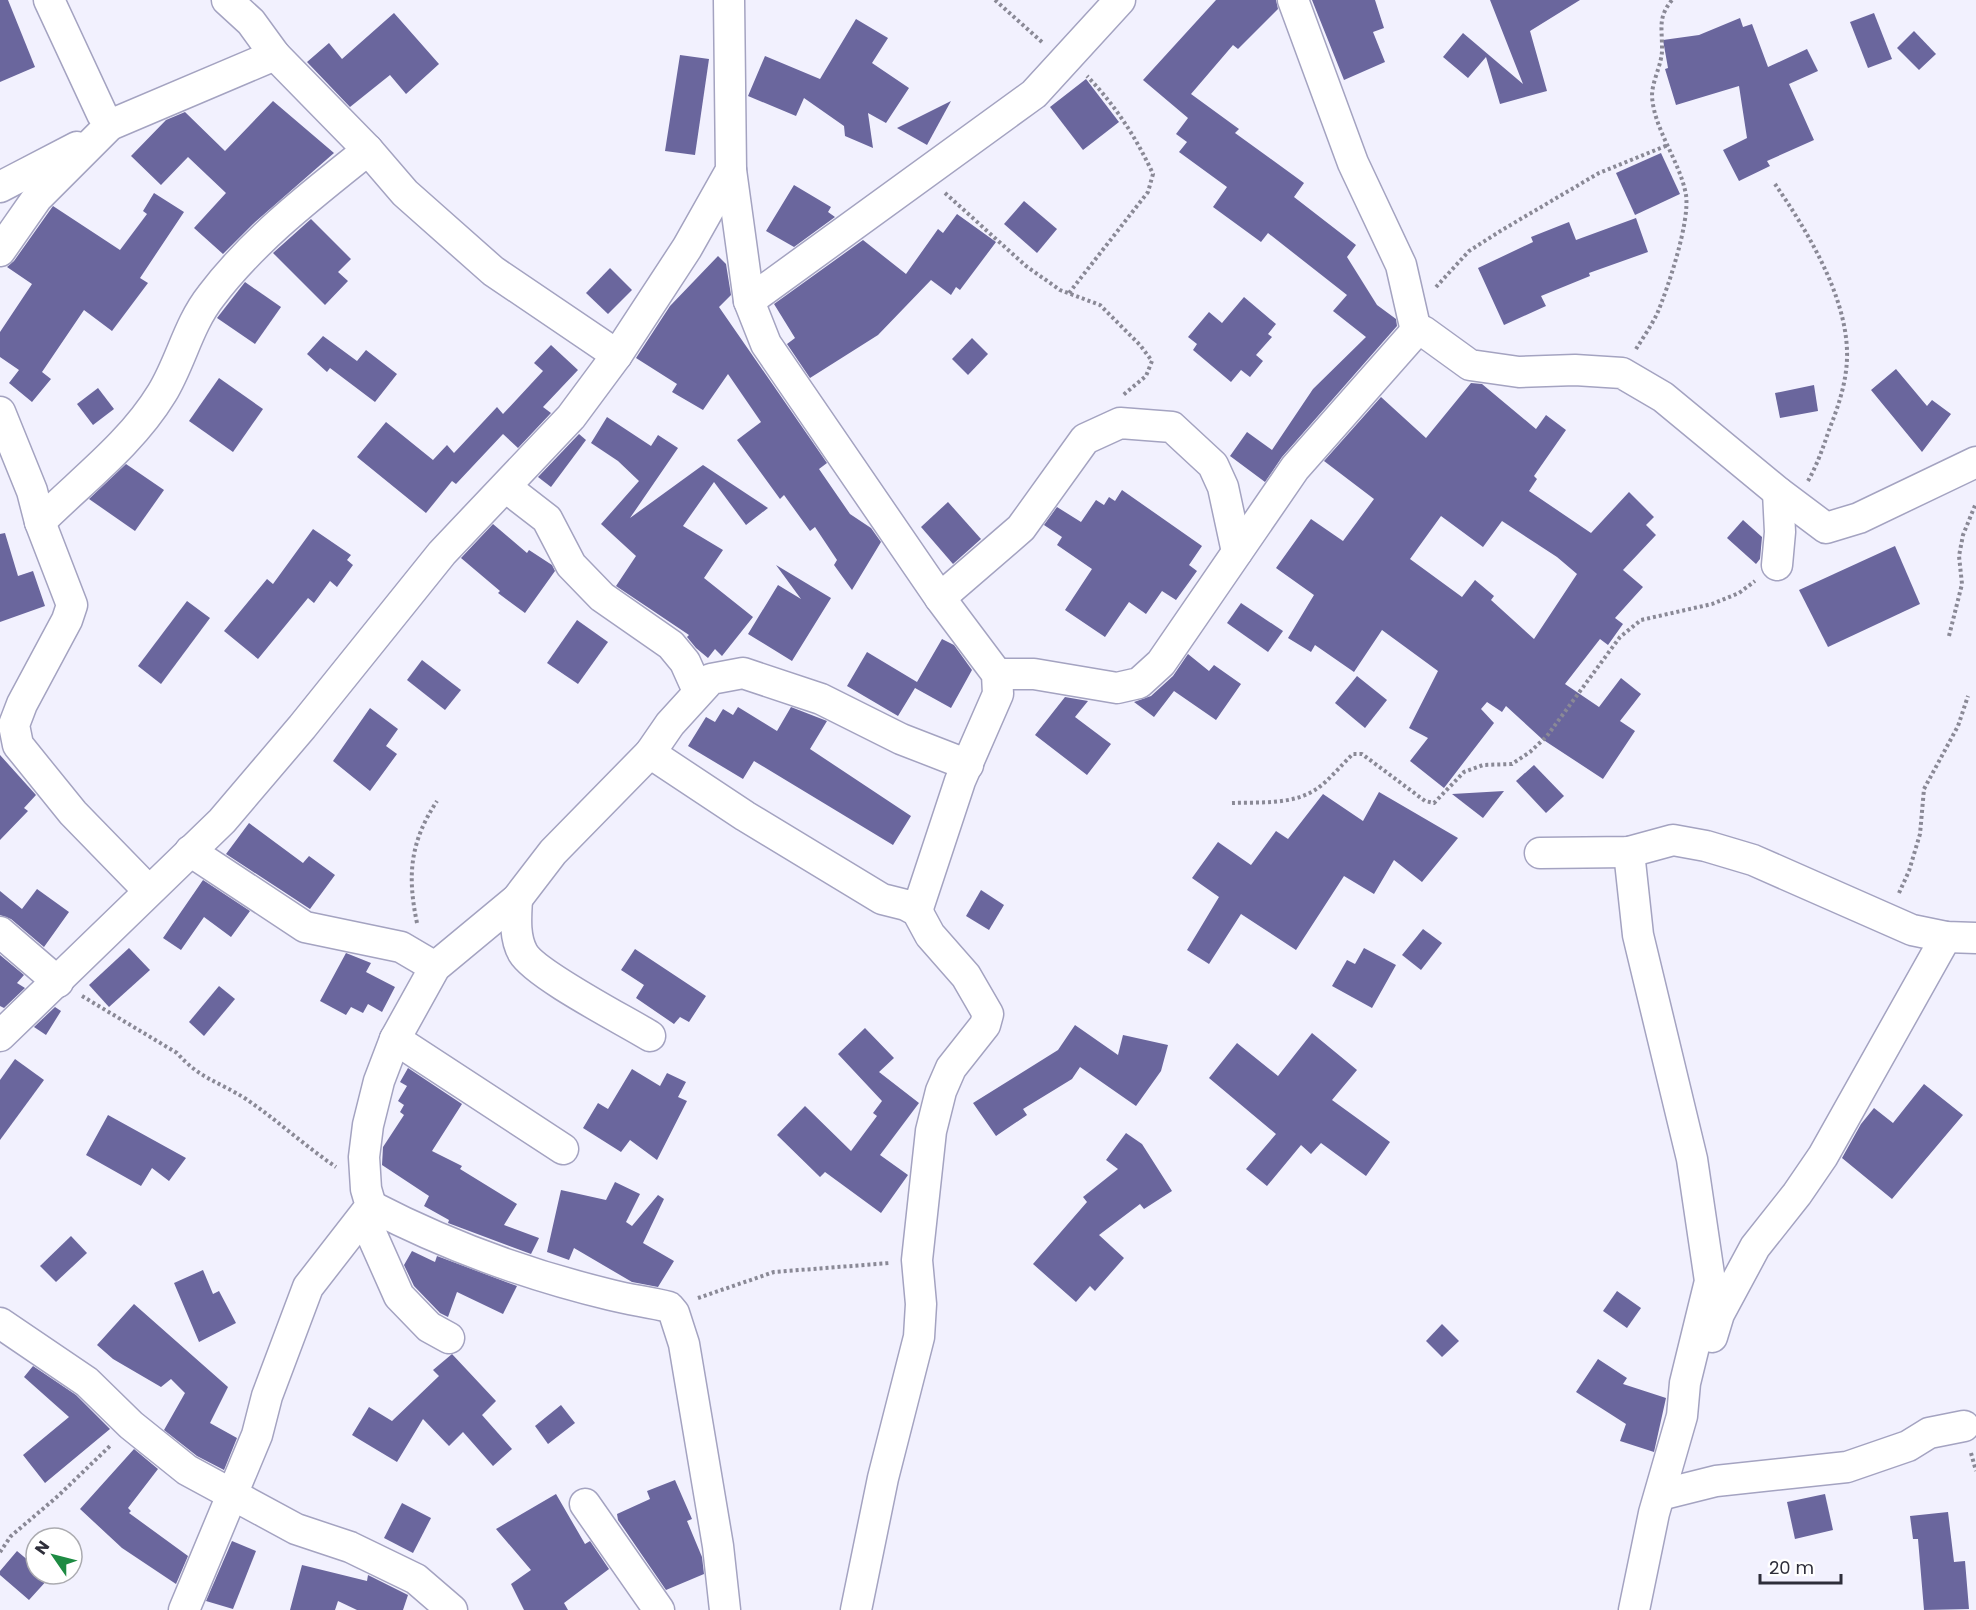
<svg xmlns="http://www.w3.org/2000/svg" width="1976" height="1610" font-family="Poppins,sans-serif">
<rect width="100%" height="100%" fill="#f2f1fe"/>
<g fill="#6a669d" fill-rule="evenodd">
<path d="M 0,0 L 8,0 L 35,67 L 0,82 Z"/>
<path d="M 1216,0 L 1276,0 L 1278,9 L 1238,49 L 1233,45 L 1191,94 L 1239,129 L 1235,133 L 1304,183 L 1294,197 L 1356,245 L 1347,257 L 1377,305 L 1396,319 L 1397,326 L 1282,457 L 1265,482 L 1230,456 L 1247,432 L 1272,450 L 1313,389 L 1366,337 L 1333,311 L 1347,295 L 1268,233 L 1261,242 L 1213,207 L 1227,187 L 1179,152 L 1187,142 L 1176,134 L 1188,118 L 1143,80 Z"/>
<path d="M 1312,0 L 1375,0 L 1384,28 L 1373,32 L 1385,62 L 1344,80 Z"/>
<path d="M 1490,0 L 1580,0 L 1530,31 L 1547,91 L 1500,104 L 1486,57 L 1468,78 L 1443,57 L 1463,33 L 1523,84 Z"/>
<path d="M 394,13 L 439,64 L 406,94 L 390,75 L 350,107 L 307,62 L 329,43 L 342,59 Z"/>
<path d="M 1874,13 L 1892,59 L 1868,68 L 1850,22 Z"/>
<path d="M 1740,18 L 1743,27 L 1752,24 L 1768,67 L 1807,49 L 1818,71 L 1789,84 L 1814,140 L 1767,161 L 1770,166 L 1739,181 L 1723,150 L 1747,138 L 1739,86 L 1676,105 L 1665,69 L 1668,68 L 1663,40 L 1699,35 Z"/>
<path d="M 856,19 L 888,38 L 872,63 L 909,88 L 886,123 L 868,113 L 873,148 L 845,136 L 844,126 L 804,98 L 796,116 L 748,96 L 765,56 L 820,79 Z"/>
<path d="M 1914,31 L 1936,54 L 1919,70 L 1897,48 Z"/>
<path d="M 680,55 L 709,59 L 695,155 L 665,151 Z"/>
<path d="M 1086,79 L 1119,122 L 1083,150 L 1050,107 Z"/>
<path d="M 273,101 L 334,153 L 253,224 L 223,254 L 194,228 L 226,193 L 188,157 L 161,185 L 131,156 L 166,120 L 185,112 L 225,151 Z"/>
<path d="M 951,101 L 927,145 L 897,128 Z"/>
<path d="M 1661,153 L 1680,194 L 1635,215 L 1616,173 Z"/>
<path d="M 794,185 L 831,207 L 828,212 L 835,217 L 794,247 L 766,231 Z"/>
<path d="M 154,193 L 184,212 L 140,278 L 148,283 L 112,331 L 84,310 L 42,372 L 51,379 L 32,402 L 9,383 L 19,370 L 0,357 L 0,332 L 32,284 L 7,267 L 14,261 L 53,206 L 120,250 L 147,214 L 143,211 Z"/>
<path d="M 1024,201 L 1057,229 L 1037,253 L 1004,224 Z"/>
<path d="M 957,214 L 996,242 L 960,290 L 956,287 L 951,295 L 931,280 L 878,335 L 810,378 L 787,344 L 795,338 L 774,304 L 863,240 L 906,274 L 938,229 L 943,233 Z"/>
<path d="M 1636,218 L 1648,252 L 1589,273 L 1590,276 L 1541,296 L 1546,306 L 1504,325 L 1478,268 L 1533,242 L 1531,237 L 1569,222 L 1576,240 Z"/>
<path d="M 311,219 L 351,259 L 338,272 L 348,281 L 325,305 L 273,253 Z"/>
<path d="M 718,256 L 726,264 L 731,295 L 719,307 L 827,463 L 819,469 L 850,514 L 871,528 L 881,542 L 852,590 L 834,565 L 837,560 L 815,527 L 810,531 L 784,495 L 780,499 L 737,440 L 761,422 L 728,374 L 703,410 L 672,392 L 677,384 L 636,358 L 670,306 Z"/>
<path d="M 610,268 L 632,290 L 608,314 L 586,293 Z"/>
<path d="M 245,282 L 281,307 L 255,344 L 217,318 Z"/>
<path d="M 1244,297 L 1276,324 L 1268,334 L 1272,337 L 1256,355 L 1263,361 L 1250,377 L 1241,370 L 1231,382 L 1193,350 L 1197,344 L 1188,337 L 1209,312 L 1222,323 Z"/>
<path d="M 323,336 L 357,361 L 366,350 L 397,374 L 375,402 L 330,368 L 327,372 L 307,354 Z"/>
<path d="M 972,338 L 988,354 L 968,375 L 952,359 Z"/>
<path d="M 551,345 L 578,370 L 543,407 L 551,413 L 518,448 L 503,434 L 456,484 L 452,481 L 426,513 L 357,457 L 386,422 L 433,460 L 447,445 L 454,453 L 497,407 L 503,414 L 543,371 L 534,363 Z"/>
<path d="M 1896,369 L 1927,406 L 1932,400 L 1951,414 L 1922,452 L 1871,390 Z"/>
<path d="M 219,378 L 263,409 L 233,452 L 189,421 Z"/>
<path d="M 1471,383 L 1482,384 L 1536,429 L 1546,415 L 1566,430 L 1534,476 L 1537,479 L 1529,491 L 1591,533 L 1629,492 L 1654,517 L 1646,525 L 1656,535 L 1623,570 L 1643,587 L 1615,618 L 1623,624 L 1608,645 L 1600,639 L 1565,684 L 1599,707 L 1621,678 L 1641,694 L 1620,721 L 1635,731 L 1603,779 L 1542,739 L 1506,706 L 1502,712 L 1487,702 L 1481,709 L 1494,723 L 1444,788 L 1410,761 L 1428,738 L 1409,728 L 1438,671 L 1382,630 L 1354,672 L 1315,645 L 1311,652 L 1288,638 L 1314,595 L 1276,568 L 1311,519 L 1343,541 L 1374,499 L 1324,461 L 1381,397 L 1426,438 ZM 1441,516 L 1483,547 L 1502,521 L 1557,557 L 1577,574 L 1534,639 L 1491,600 L 1494,596 L 1475,580 L 1462,597 L 1410,559 Z"/>
<path d="M 1814,385 L 1818,411 L 1780,418 L 1775,393 Z"/>
<path d="M 98,388 L 114,409 L 93,425 L 77,404 Z"/>
<path d="M 607,417 L 651,446 L 658,435 L 678,448 L 630,518 L 703,465 L 768,508 L 746,525 L 714,482 L 683,526 L 723,550 L 704,578 L 753,617 L 722,656 L 715,649 L 708,658 L 696,648 L 687,637 L 689,635 L 616,586 L 636,556 L 601,524 L 639,481 L 618,461 L 591,443 Z"/>
<path d="M 579,434 L 586,440 L 551,487 L 538,477 Z"/>
<path d="M 126,464 L 164,490 L 135,531 L 89,499 Z"/>
<path d="M 1122,490 L 1202,546 L 1189,565 L 1197,571 L 1176,600 L 1162,591 L 1146,614 L 1129,602 L 1105,637 L 1065,610 L 1092,569 L 1057,545 L 1062,537 L 1044,525 L 1057,507 L 1081,522 L 1096,500 L 1104,505 L 1109,497 L 1115,501 Z"/>
<path d="M 948,502 L 981,539 L 953,564 L 921,527 Z"/>
<path d="M 1743,520 L 1762,537 L 1760,559 L 1756,564 L 1727,538 Z"/>
<path d="M 493,524 L 527,553 L 529,550 L 552,565 L 555,571 L 525,613 L 498,593 L 500,591 L 461,558 Z"/>
<path d="M 313,529 L 351,555 L 347,560 L 353,565 L 337,587 L 330,581 L 314,603 L 308,598 L 258,659 L 224,631 L 267,579 L 273,584 Z"/>
<path d="M 5,533 L 18,576 L 33,571 L 45,606 L 0,622 L 0,534 Z"/>
<path d="M 1895,546 L 1920,604 L 1828,647 L 1799,590 Z"/>
<path d="M 776,565 L 831,598 L 792,661 L 748,634 L 778,585 L 801,599 Z"/>
<path d="M 187,601 L 210,618 L 161,684 L 138,666 Z"/>
<path d="M 1241,603 L 1283,631 L 1268,652 L 1227,623 Z"/>
<path d="M 577,620 L 608,642 L 578,684 L 547,663 Z"/>
<path d="M 942,639 L 954,645 L 972,670 L 951,708 L 915,688 L 898,716 L 847,686 L 867,652 L 917,682 Z"/>
<path d="M 1188,654 L 1209,671 L 1214,665 L 1241,684 L 1216,720 L 1174,691 L 1154,717 L 1134,702 L 1151,696 L 1173,676 Z"/>
<path d="M 422,660 L 461,690 L 445,710 L 407,680 Z"/>
<path d="M 1357,676 L 1387,700 L 1365,728 L 1335,703 Z"/>
<path d="M 1065,697 L 1088,701 L 1075,717 L 1111,744 L 1087,775 L 1035,735 Z"/>
<path d="M 738,707 L 777,731 L 791,707 L 827,721 L 810,749 L 911,816 L 893,845 L 754,761 L 743,779 L 688,746 L 706,717 L 715,722 L 723,709 L 733,715 Z"/>
<path d="M 370,708 L 398,729 L 386,746 L 397,754 L 370,791 L 333,761 Z"/>
<path d="M 0,755 L 36,795 L 24,808 L 28,811 L 0,840 Z"/>
<path d="M 1534,765 L 1564,796 L 1546,813 L 1516,781 Z"/>
<path d="M 1504,791 L 1483,818 L 1452,794 Z"/>
<path d="M 1379,792 L 1458,838 L 1422,882 L 1394,860 L 1374,894 L 1344,876 L 1296,950 L 1241,914 L 1209,964 L 1187,950 L 1219,897 L 1192,878 L 1218,842 L 1251,865 L 1276,831 L 1288,839 L 1323,794 L 1363,821 Z"/>
<path d="M 249,823 L 303,863 L 309,856 L 335,875 L 310,909 L 226,854 Z"/>
<path d="M 203,880 L 250,911 L 231,937 L 204,917 L 181,950 L 163,938 Z"/>
<path d="M 37,889 L 69,912 L 44,947 L 11,919 L 0,915 L 0,891 L 22,909 Z"/>
<path d="M 981,890 L 1004,905 L 989,930 L 966,916 Z"/>
<path d="M 1423,929 L 1442,943 L 1421,970 L 1402,955 Z"/>
<path d="M 129,948 L 150,970 L 109,1007 L 89,985 Z"/>
<path d="M 1364,948 L 1396,965 L 1372,1008 L 1332,986 L 1347,960 L 1355,964 Z"/>
<path d="M 635,949 L 706,996 L 689,1022 L 680,1017 L 674,1024 L 636,998 L 644,985 L 621,970 Z"/>
<path d="M 346,953 L 371,963 L 366,972 L 395,987 L 382,1012 L 368,1004 L 363,1013 L 351,1007 L 346,1015 L 320,1001 Z"/>
<path d="M 0,955 L 24,975 L 17,983 L 25,988 L 4,1008 L 0,1006 Z"/>
<path d="M 219,986 L 235,999 L 204,1036 L 189,1022 Z"/>
<path d="M 55,1007 L 61,1011 L 46,1035 L 34,1027 Z"/>
<path d="M 1075,1025 L 1118,1055 L 1123,1035 L 1168,1045 L 1161,1071 L 1136,1106 L 1080,1067 L 1072,1079 L 1023,1109 L 1027,1115 L 996,1136 L 973,1103 L 1058,1050 Z"/>
<path d="M 865,1028 L 894,1058 L 879,1072 L 919,1103 L 880,1155 L 908,1175 L 881,1213 L 825,1172 L 820,1177 L 777,1135 L 805,1106 L 851,1151 L 877,1116 L 873,1113 L 882,1101 L 838,1054 Z"/>
<path d="M 1312,1033 L 1357,1070 L 1332,1100 L 1390,1142 L 1366,1176 L 1321,1143 L 1311,1154 L 1301,1145 L 1267,1186 L 1246,1169 L 1276,1134 L 1209,1078 L 1237,1043 L 1278,1076 Z"/>
<path d="M 15,1059 L 44,1080 L 0,1140 L 0,1080 Z"/>
<path d="M 408,1068 L 462,1104 L 432,1151 L 462,1166 L 460,1169 L 517,1204 L 504,1225 L 539,1238 L 531,1254 L 448,1223 L 449,1220 L 424,1206 L 429,1196 L 382,1165 L 383,1147 L 404,1115 L 400,1112 L 404,1105 L 398,1101 L 407,1086 L 400,1082 Z"/>
<path d="M 632,1069 L 660,1086 L 667,1073 L 686,1082 L 678,1097 L 687,1101 L 657,1160 L 630,1140 L 621,1152 L 583,1128 L 598,1103 L 608,1109 Z"/>
<path d="M 1924,1084 L 1963,1115 L 1892,1199 L 1842,1158 L 1861,1124 L 1874,1108 L 1893,1123 Z"/>
<path d="M 108,1115 L 186,1158 L 169,1181 L 152,1168 L 141,1186 L 86,1155 Z"/>
<path d="M 1126,1133 L 1142,1144 L 1172,1191 L 1144,1209 L 1140,1204 L 1099,1235 L 1124,1258 L 1095,1291 L 1090,1286 L 1076,1302 L 1033,1264 L 1087,1202 L 1083,1197 L 1118,1169 L 1106,1160 Z"/>
<path d="M 615,1182 L 640,1194 L 626,1222 L 632,1226 L 658,1195 L 664,1199 L 643,1243 L 674,1261 L 658,1287 L 632,1282 L 574,1248 L 569,1260 L 547,1252 L 561,1190 L 606,1200 Z"/>
<path d="M 71,1236 L 87,1253 L 56,1282 L 40,1266 Z"/>
<path d="M 412,1251 L 435,1262 L 437,1256 L 517,1286 L 503,1314 L 457,1292 L 448,1317 L 440,1313 L 414,1286 L 404,1265 Z"/>
<path d="M 203,1270 L 213,1294 L 219,1291 L 236,1323 L 199,1342 L 174,1283 Z"/>
<path d="M 1617,1291 L 1641,1308 L 1627,1328 L 1603,1311 Z"/>
<path d="M 134,1304 L 228,1387 L 210,1423 L 237,1438 L 224,1470 L 197,1456 L 164,1430 L 185,1393 L 171,1379 L 161,1387 L 113,1359 L 97,1345 Z"/>
<path d="M 1442,1324 L 1459,1341 L 1442,1357 L 1426,1341 Z"/>
<path d="M 452,1354 L 496,1401 L 482,1415 L 512,1449 L 493,1466 L 463,1432 L 449,1446 L 423,1419 L 397,1462 L 352,1435 L 369,1407 L 392,1421 L 439,1376 L 433,1370 Z"/>
<path d="M 1598,1359 L 1627,1378 L 1623,1384 L 1666,1398 L 1654,1452 L 1620,1441 L 1626,1424 L 1576,1392 Z"/>
<path d="M 33,1366 L 76,1395 L 110,1429 L 45,1483 L 23,1455 L 69,1417 L 24,1377 Z"/>
<path d="M 561,1405 L 575,1423 L 548,1444 L 535,1426 Z"/>
<path d="M 134,1449 L 158,1469 L 128,1508 L 131,1511 L 129,1513 L 188,1556 L 176,1584 L 122,1548 L 80,1509 Z"/>
<path d="M 675,1480 L 692,1519 L 687,1521 L 702,1557 L 704,1574 L 666,1590 L 618,1520 L 617,1514 L 650,1499 L 647,1491 Z"/>
<path d="M 556,1494 L 585,1544 L 590,1541 L 609,1569 L 564,1603 L 568,1610 L 524,1610 L 511,1584 L 531,1570 L 496,1529 Z"/>
<path d="M 1825,1494 L 1833,1530 L 1795,1539 L 1787,1502 Z"/>
<path d="M 402,1503 L 431,1518 L 413,1553 L 384,1538 Z"/>
<path d="M 1948,1512 L 1954,1562 L 1965,1561 L 1969,1609 L 1924,1610 L 1918,1539 L 1913,1539 L 1910,1516 Z"/>
<path d="M 232,1541 L 256,1551 L 233,1609 L 206,1601 Z"/>
<path d="M 17,1551 L 36,1567 L 36,1574 L 44,1574 L 49,1578 L 29,1600 L 0,1575 L 0,1571 Z"/>
<path d="M 302,1565 L 367,1581 L 368,1575 L 408,1595 L 403,1610 L 357,1610 L 338,1601 L 335,1610 L 290,1610 Z"/>
</g>
<g fill="none" stroke-linecap="round" stroke-linejoin="round">
<defs>
<g id="street">
<path d="M 49,0 L 102,114 L 110,125"/>
<path d="M 227,0 L 251,22 L 275,55 L 368,150 L 405,193 L 493,271 L 617,355"/>
<path d="M 1293,0 L 1353,163 L 1401,265 L 1416,331"/>
<path d="M 731,170 L 749,301 L 766,344 L 940,598 L 997,674 L 998,694 L 960,781 L 917,911"/>
<path d="M 0,187 L 77,147"/>
<path d="M 0,251 L 37,198 L 110,125 L 275,55"/>
<path d="M 749,301 L 1034,94 L 1120,0"/>
<path d="M 0,412 L 32,491 L 40,522 L 72,605 L 67,620 L 22,704 L 14,725 L 18,745 L 73,813 L 148,890"/>
<path d="M 507,488 L 547,519 L 571,565 L 602,597 L 671,645 L 685,662 L 698,691"/>
<path d="M 40,522 C 81,481 131,444 162,393 C 181,362 188,325 211,296 C 254,239 313,194 368,150"/>
<path d="M 1777,565 L 1780,532 L 1778,492"/>
<path d="M 940,598 L 1021,528 L 1085,439 L 1120,423 L 1172,427 L 1213,465 L 1223,487 L 1237,552"/>
<path d="M 997,674 L 1034,674 L 1117,688 L 1139,683 L 1161,663 L 1295,468 L 1416,331 L 1423,331 L 1470,365 L 1519,372 L 1575,370 L 1622,373 L 1663,397 L 1778,492 L 1826,528 L 1859,518 L 1976,462"/>
<path d="M 650,753 L 745,816 L 882,899 L 906,905 L 917,911 L 930,935 L 966,976 L 988,1014 L 985,1025 L 951,1068 L 941,1091 L 931,1131 L 917,1260 L 921,1304 L 919,1337 L 883,1478 L 856,1610"/>
<path d="M 190,851 L 305,927 L 401,947 L 435,967"/>
<path d="M 1629,852 L 1638,935 L 1692,1159 L 1710,1281 L 1685,1383 L 1682,1416 L 1654,1513 L 1634,1610"/>
<path d="M 1540,853 L 1629,852 L 1673,840 L 1706,846 L 1753,860 L 1912,930 L 1946,937 L 1976,938"/>
<path d="M 517,899 C 516,916 514,937 523,953 C 536,975 624,1020 650,1036"/>
<path d="M 0,932 L 58,982"/>
<path d="M 0,1036 L 222,821 L 302,727 L 442,553 L 571,417 L 617,355 L 687,248 L 731,170 L 729,0"/>
<path d="M 395,1039 L 563,1149"/>
<path d="M 0,1323 L 87,1382 L 131,1425 L 187,1470 L 296,1529 L 350,1547 L 416,1579 L 452,1610"/>
<path d="M 1712,1337 L 1719,1314 L 1755,1247 L 1797,1194 L 1823,1156 L 1946,937"/>
<path d="M 449,1338 L 429,1327 L 399,1296 L 371,1233 L 371,1206 C 446,1245 528,1275 611,1295 C 630,1300 650,1302 669,1307 L 674,1313 L 684,1344 L 718,1546 L 725,1610"/>
<path d="M 1660,1495 L 1716,1481 L 1847,1467 L 1908,1446 L 1929,1433 L 1964,1426"/>
<path d="M 585,1504 L 659,1610"/>
<path d="M 184,1610 L 257,1435 L 267,1396 L 308,1287 L 371,1206 L 366,1189 L 364,1157 L 368,1125 L 379,1081 L 395,1039 L 435,967 L 517,899 L 553,852 L 650,753 L 670,724 L 711,679 L 743,673 L 821,699 L 901,739 L 968,765"/>
</g>
</defs>
<use href="#street" stroke="#a4a3c1" stroke-width="33"/>
<g stroke="#8a8996" stroke-width="4" stroke-dasharray="3 3" stroke-linecap="butt">
<path d="M 995,0 L 1043,43"/>
<path d="M 1775,184 C 1806,229 1845,293 1847,350 C 1848,378 1839,405 1829,430 C 1823,448 1817,465 1808,481"/>
<path d="M 945,193 L 1026,266 L 1060,290 L 1100,305 L 1140,345 L 1152,361 L 1146,376 L 1122,396"/>
<path d="M 1436,287 L 1469,251 L 1502,230 L 1599,173 L 1668,145"/>
<path d="M 1069,293 L 1148,192 L 1153,174 C 1136,137 1115,105 1087,76"/>
<path d="M 1636,349 C 1643,338 1651,326 1657,314 C 1668,288 1690,222 1686,195 C 1680,161 1654,130 1652,96 C 1652,80 1663,63 1662,47 C 1662,27 1658,17 1672,0"/>
<path d="M 1949,636 L 1962,584 L 1959,556 L 1963,535 L 1976,503"/>
<path d="M 1232,803 C 1260,802 1291,805 1315,790 C 1329,781 1341,765 1353,754 L 1362,754 L 1425,801 L 1434,803 L 1464,772 L 1483,765 L 1512,764 L 1530,752 L 1547,736 L 1620,637 L 1641,620 L 1712,604 L 1739,593 L 1755,581"/>
<path d="M 1899,893 L 1909,871 L 1920,834 L 1924,789 L 1958,726 L 1968,696"/>
<path d="M 417,923 C 407,875 410,842 437,801"/>
<path d="M 82,996 L 177,1053 C 200,1079 218,1081 246,1099 C 277,1120 305,1146 336,1167"/>
<path d="M 698,1298 L 774,1272 L 890,1263"/>
<path d="M 1971,1453 L 1976,1471"/>
<path d="M 0,1552 L 11,1536 L 58,1496 L 111,1445"/>
</g>
<use href="#street" stroke="#fff" stroke-width="30"/>
</g>
<g transform="translate(54 1556) rotate(305)"><circle r="28" fill="#ffffff" stroke="#ababb0" stroke-width="1.5"/>
<path d="M0-4.5L10 22L0 15L-10 22Z" fill="#1e8b43"/>
<text y="-9" font-size="16" font-weight="bold" text-anchor="middle" fill="#2e2e3a">N</text>
</g>
<path d="M1760 1574v9h81v-9" fill="none" stroke="#2e2e3a" stroke-width="3"/>
<text x="1769" y="1574" font-size="18" fill="#2e2e3a" stroke="#ffffff" stroke-width="4.5" paint-order="stroke">20 m</text>
</svg>
